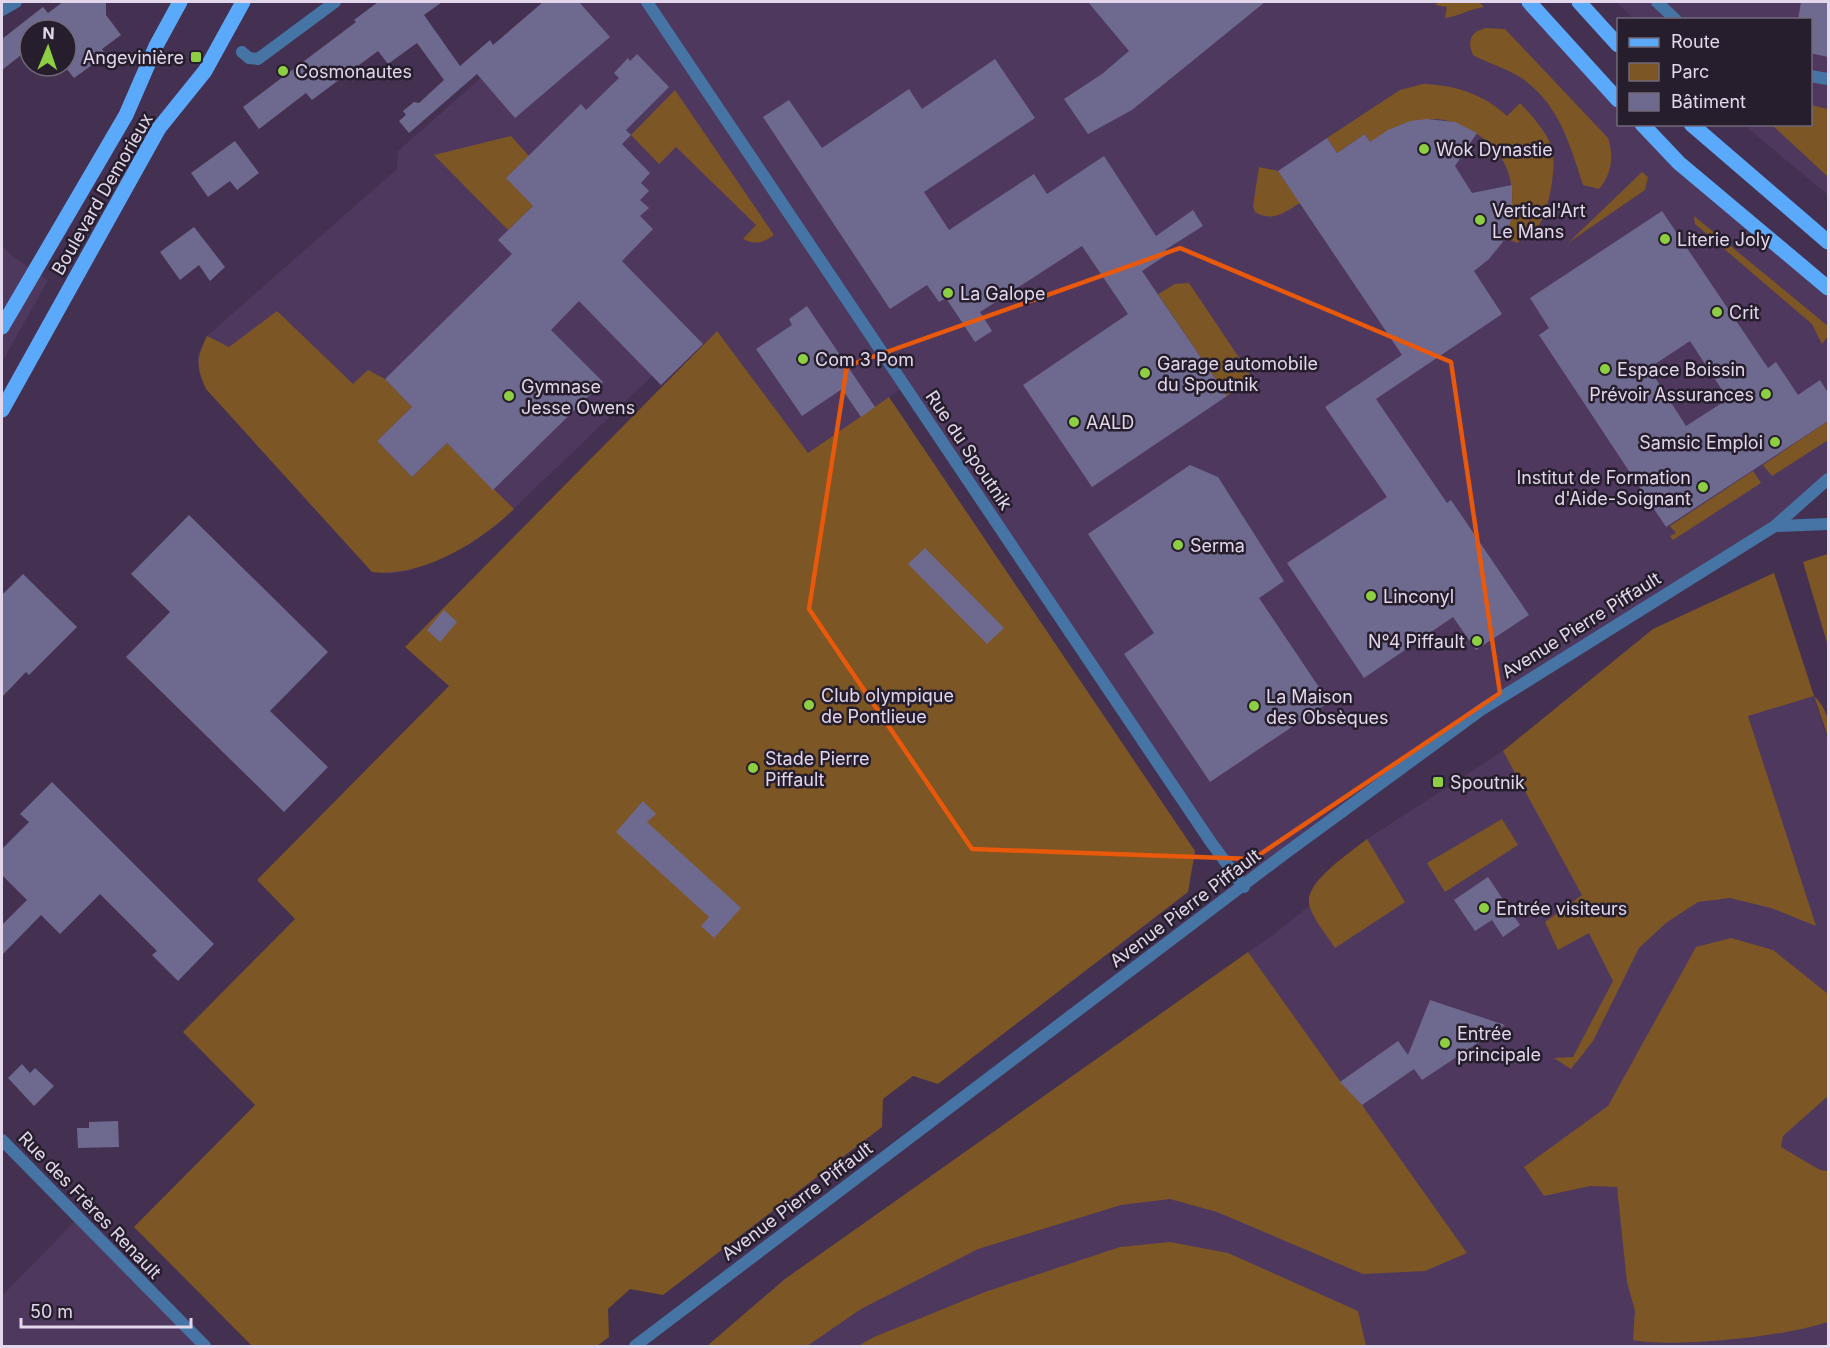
<svg xmlns="http://www.w3.org/2000/svg" width="1830" height="1348" font-family="Inter,sans-serif">
<rect width="100%" height="100%" fill="#443151"/>
<g fill="#4f385e">
<path d="M 563,2 L 1529,2 L 1618,100 L 1618,124 L 1640,125 L 1828,288 L 1828,479 L 1789,512 L 1481,710 L 1244,887 L 905,386 L 808,453 L 717,331 L 661,385 L 652,376 L 500,522 L 472,543 L 412,570 L 392,574 L 372,572 L 206,389 L 199,373 L 198,355 L 207,336 L 397,169 L 398,151 L 543,23 L 541,21 Z"/>
<path d="M 1617,2 L 1828,2 L 1828,195 L 1744,125 L 1810,124 L 1810,20 L 1634,19 Z"/>
<path d="M 2,245 L 13,257 L 48,280 L 2,362 Z"/>
<path d="M 1774,573 L 1828,741 L 1828,1346 L 707,1346 L 785,1279 L 1277,932 L 1309,906 L 1309,895 L 1316,882 L 1367,839 L 1503,751 L 1653,629 Z"/>
<path d="M 77,1219 L 205,1346 L 2,1346 L 2,1296 Z"/>
</g>
<g fill="#7c5625">
<path d="M 1439,2 L 1479,2 L 1484,7 C 1470,9 1459,16 1445,18 L 1447,7 L 1435,5 Z"/>
<path d="M 1486,28 L 1505,29 L 1608,138 C 1614,156 1612,174 1599,189 L 1583,185 C 1570,145 1560,106 1523,79 C 1507,68 1489,64 1473,55 C 1467,41 1470,32 1486,28 Z"/>
<path d="M 1423,84 C 1455,85 1483,94 1507,116 L 1520,103 C 1532,116 1546,131 1552,148 C 1557,165 1549,211 1539,225 C 1533,232 1524,237 1517,243 L 1504,237 C 1522,192 1511,149 1466,128 C 1454,122 1440,117 1426,120 C 1407,124 1388,135 1370,142 L 1365,134 L 1337,153 L 1327,138 L 1400,90 Z"/>
<path d="M 675,90 L 774,235 C 763,243 756,245 743,239 L 756,225 L 676,147 L 659,164 L 631,135 Z"/>
<path d="M 1811,105 L 1828,109 L 1828,177 L 1772,125 L 1810,124 Z"/>
<path d="M 511,136 L 529,156 L 507,177 L 533,206 L 508,230 L 434,155 Z"/>
<path d="M 1259,167 L 1278,171 L 1300,203 C 1285,212 1272,223 1255,212 L 1253,206 Z"/>
<path d="M 1642,172 L 1648,177 L 1645,190 L 1568,243 Z"/>
<path d="M 1694,216 L 1828,326 L 1828,336 L 1822,344 L 1812,324 L 1695,224 Z"/>
<path d="M 1189,283 L 1250,374 L 1248,379 L 1227,396 L 1158,294 L 1175,284 Z"/>
<path d="M 277,311 L 353,384 L 368,370 L 385,379 L 412,407 L 377,441 L 412,477 L 447,443 L 514,509 C 479,543 421,578 372,572 L 206,389 C 196,366 196,359 207,336 L 229,347 Z"/>
<path d="M 717,331 L 808,453 L 889,397 L 1195,851 L 1188,892 L 938,1084 L 913,1076 L 883,1099 L 882,1127 L 663,1295 L 630,1289 L 608,1309 L 609,1337 L 597,1346 L 252,1346 L 134,1227 L 255,1105 L 183,1032 L 295,919 L 257,880 L 449,686 L 405,647 Z"/>
<path d="M 1828,421 L 1828,440 L 1772,476 L 1763,465 Z"/>
<path d="M 1753,471 L 1761,483 L 1673,540 L 1670,536 L 1676,533 L 1670,526 Z"/>
<path d="M 1828,554 L 1828,646 L 1803,562 Z"/>
<path d="M 1774,573 L 1814,696 C 1827,709 1829,719 1828,737 L 1814,696 L 1748,716 L 1816,926 L 1771,908 L 1730,898 L 1698,902 L 1666,923 L 1639,948 L 1593,1041 L 1571,1069 L 1554,1058 L 1573,1057 L 1613,981 L 1589,933 L 1558,950 L 1545,922 L 1582,895 L 1503,751 L 1653,629 Z"/>
<path d="M 1502,819 L 1518,845 L 1445,892 L 1427,863 Z"/>
<path d="M 1367,839 L 1405,902 L 1335,948 C 1327,935 1311,917 1309,903 C 1306,881 1351,852 1367,839 Z"/>
<path d="M 1731,938 L 1773,950 L 1828,994 L 1828,1096 L 1783,1136 L 1781,1147 L 1820,1170 L 1828,1171 L 1828,1322 C 1784,1337 1675,1348 1633,1340 L 1635,1311 L 1627,1282 L 1617,1187 L 1590,1186 L 1544,1196 L 1524,1167 L 1608,1106 L 1696,947 Z"/>
<path d="M 1248,952 L 1340,1081 L 1362,1105 L 1467,1253 L 1425,1271 L 1363,1274 L 1217,1212 L 1170,1199 L 1121,1205 L 978,1249 L 861,1309 L 807,1346 L 707,1346 L 785,1279 Z"/>
<path d="M 1170,1242 L 1228,1253 L 1358,1311 L 1366,1346 L 858,1346 L 874,1337 L 985,1292 L 1120,1247 Z"/>
</g>
<g fill="#6e698f" fill-rule="evenodd">
<path d="M 63,2 L 106,2 L 106,15 L 121,35 L 102,49 L 106,55 L 74,78 L 66,68 L 66,30 L 30,30 L 30,48 L 2,70 L 2,39 L 43,7 L 48,13 Z"/>
<path d="M 378,2 L 442,2 L 424,15 L 460,66 L 490,40 L 493,45 L 543,2 L 579,2 L 610,37 L 515,118 L 477,74 L 409,133 L 399,121 L 406,115 L 403,111 L 414,102 L 419,103 L 444,80 L 417,43 L 388,64 L 378,51 L 312,100 L 306,93 L 259,129 L 243,107 L 356,22 L 354,20 Z"/>
<path d="M 1088,2 L 1265,2 L 1132,110 L 1088,134 L 1064,99 L 1102,74 L 1129,51 Z"/>
<path d="M 1801,2 L 1828,2 L 1828,57 L 1810,53 L 1810,20 L 1798,20 Z"/>
<path d="M 637,54 L 669,87 L 626,130 L 631,135 L 622,144 L 650,173 L 641,183 L 649,191 L 640,200 L 649,208 L 640,216 L 653,229 L 622,261 L 703,344 L 661,385 L 579,301 L 551,330 L 603,382 L 493,490 L 447,443 L 412,477 L 377,441 L 412,407 L 385,379 L 512,254 L 498,240 L 533,206 L 506,178 L 581,104 L 586,110 L 619,78 L 614,73 L 628,58 L 630,61 Z"/>
<path d="M 995,59 L 1035,118 L 924,192 L 949,230 L 1034,174 L 1047,194 L 1104,156 L 1156,236 L 1193,210 L 1203,226 L 1165,250 L 1168,254 L 1142,271 L 1227,396 L 1092,487 L 1023,385 L 1128,314 L 1082,246 L 980,312 L 992,331 L 975,342 L 946,298 L 939,302 L 927,285 L 890,309 L 763,117 L 789,100 L 822,148 L 909,89 L 922,109 Z"/>
<path d="M 1427,119 L 1455,122 L 1477,133 L 1455,166 L 1472,193 L 1512,185 L 1512,218 L 1502,243 L 1489,259 L 1474,271 L 1502,314 L 1376,399 L 1447,503 L 1451,500 L 1529,615 L 1476,650 L 1453,617 L 1364,678 L 1287,563 L 1387,497 L 1325,407 L 1402,355 L 1278,171 L 1327,138 L 1337,153 L 1365,134 L 1370,142 L 1388,130 L 1410,121 Z"/>
<path d="M 235,141 L 259,173 L 237,190 L 230,181 L 208,197 L 191,173 Z"/>
<path d="M 1662,211 L 1768,368 L 1776,362 L 1798,395 L 1820,380 L 1828,393 L 1828,421 L 1666,527 L 1539,335 L 1549,328 L 1530,298 ZM 1690,341 L 1728,399 L 1686,426 L 1649,368 Z"/>
<path d="M 194,227 L 225,267 L 210,281 L 199,265 L 180,280 L 160,252 Z"/>
<path d="M 807,306 L 875,407 L 861,417 L 842,389 L 802,416 L 756,349 L 792,325 L 789,319 Z"/>
<path d="M 1190,465 L 1218,477 L 1284,581 L 1259,598 L 1329,702 L 1210,782 L 1124,654 L 1154,633 L 1088,534 Z"/>
<path d="M 189,515 L 328,652 L 270,711 L 328,767 L 284,812 L 126,657 L 170,612 L 131,574 Z"/>
<path d="M 925,548 L 1004,628 L 987,644 L 908,564 Z"/>
<path d="M 23,574 L 77,627 L 29,675 L 26,672 L 2,697 L 2,595 Z"/>
<path d="M 444,610 L 457,622 L 440,642 L 427,630 Z"/>
<path d="M 52,782 L 214,944 L 178,981 L 152,955 L 157,951 L 100,894 L 60,934 L 41,915 L 2,955 L 2,925 L 27,900 L 2,875 L 2,849 L 29,822 L 20,814 Z"/>
<path d="M 643,801 L 656,814 L 647,822 L 741,908 L 714,938 L 701,926 L 709,917 L 616,832 Z"/>
<path d="M 1488,877 L 1520,925 L 1503,937 L 1492,920 L 1475,931 L 1454,900 Z"/>
<path d="M 1430,1000 L 1505,1025 L 1422,1080 L 1414,1069 L 1362,1105 L 1340,1082 L 1398,1041 L 1408,1055 Z"/>
<path d="M 22,1064 L 30,1073 L 35,1068 L 54,1086 L 34,1106 L 8,1078 Z"/>
<path d="M 118,1121 L 119,1147 L 78,1148 L 77,1128 L 89,1128 L 89,1122 Z"/>
</g>
<g fill="none" stroke-linecap="round" stroke-linejoin="round">
<g stroke="#4574a5" stroke-width="12">
<path d="M 647,2 L 1210,841 L 1244,887"/>
<path d="M 1657,2 L 1676,20"/>
<path d="M 2,10 L 16,2"/>
<path d="M 242,52 L 249,58 L 258,59 L 335,2"/>
<path d="M 1810,76 L 1828,79"/>
<path d="M 1775,526 L 1828,524"/>
<path d="M 2,1140 L 205,1346"/>
<path d="M 635,1346 L 1283,855 L 1481,710 L 1775,526 L 1828,479"/>
</g>
<g stroke="#5ba9fa" stroke-width="15">
<path d="M 1529,2 L 1618,100"/>
<path d="M 1579,2 L 1618,45"/>
<path d="M 1642,124 L 1679,163 L 1828,288"/>
<path d="M 1691,124 L 1828,242"/>
<path d="M 2,327 L 126,115 L 156,46 L 180,2"/>
<path d="M 2,410 L 159,128 L 205,71 L 243,2"/>
</g>
</g>
<path fill="none" stroke="#e8590c" stroke-width="4.5" stroke-linejoin="round" d="M 1180,248 L 1451,362 L 1500,693 L 1253,859 L 972,849 L 809,609 L 847,366 Z"/>
<g fill="#8ece43" stroke="#261e2c" stroke-width="2">
<rect x="190" y="51" width="12" height="12" rx="3"/>
<circle cx="283" cy="71" r="6"/>
<circle cx="1424" cy="149" r="6"/>
<circle cx="1480" cy="220" r="6"/>
<circle cx="1665" cy="239" r="6"/>
<circle cx="948" cy="293" r="6"/>
<circle cx="1717" cy="312" r="6"/>
<circle cx="803" cy="359" r="6"/>
<circle cx="1605" cy="369" r="6"/>
<circle cx="1145" cy="373" r="6"/>
<circle cx="1766" cy="394" r="6"/>
<circle cx="509" cy="396" r="6"/>
<circle cx="1074" cy="422" r="6"/>
<circle cx="1775" cy="442" r="6"/>
<circle cx="1703" cy="487" r="6"/>
<circle cx="1178" cy="545" r="6"/>
<circle cx="1371" cy="596" r="6"/>
<circle cx="1477" cy="641" r="6"/>
<circle cx="809" cy="705" r="6"/>
<circle cx="1254" cy="706" r="6"/>
<circle cx="753" cy="768" r="6"/>
<rect x="1432" y="776" width="12" height="12" rx="3"/>
<circle cx="1484" cy="908" r="6"/>
<circle cx="1445" cy="1043" r="6"/>
</g>
<g text-anchor="middle" dominant-baseline="central" stroke-width="5" stroke-linejoin="round" paint-order="stroke">
<g font-size="18" fill="#e2d7eb" stroke="#261e2c" text-anchor="start">
<text x="184" y="57" text-anchor="end">Angevinière</text>
<text x="295" y="71">Cosmonautes</text>
<text x="1436" y="149">Wok Dynastie</text>
<text x="1492" y="210">Vertical'Art<tspan x="1492" dy="21">Le Mans</tspan></text>
<text x="1677" y="239">Literie Joly</text>
<text x="960" y="293">La Galope</text>
<text x="1729" y="312">Crit</text>
<text x="815" y="359">Com 3 Pom</text>
<text x="1157" y="363">Garage automobile<tspan x="1157" dy="21">du Spoutnik</tspan></text>
<text x="1617" y="369">Espace Boissin</text>
<text x="521" y="386">Gymnase<tspan x="521" dy="21">Jesse Owens</tspan></text>
<text x="1754" y="394" text-anchor="end">Prévoir Assurances</text>
<text x="1086" y="422">AALD</text>
<text x="1763" y="442" text-anchor="end">Samsic Emploi</text>
<text x="1691" y="477" text-anchor="end">Institut de Formation<tspan x="1691" dy="21">d'Aide-Soignant</tspan></text>
<text x="1190" y="545">Serma</text>
<text x="1383" y="596">Linconyl</text>
<text x="1465" y="641" text-anchor="end">N°4 Piffault</text>
<text x="821" y="695">Club olympique<tspan x="821" dy="21">de Pontlieue</tspan></text>
<text x="1266" y="696">La Maison<tspan x="1266" dy="21">des Obsèques</tspan></text>
<text x="765" y="758">Stade Pierre<tspan x="765" dy="21">Piffault</tspan></text>
<text x="1450" y="782">Spoutnik</text>
<text x="1496" y="908">Entrée visiteurs</text>
<text x="1457" y="1033">Entrée<tspan x="1457" dy="21">principale</tspan></text>
</g>
<g font-size="18" fill="#e2d7eb" stroke="#261e2c">
<text transform="translate(102 194) rotate(-60)">Boulevard Demorieux</text>
<text transform="translate(969 450) rotate(56)">Rue du Spoutnik</text>
<text transform="translate(1581 625) rotate(-32)">Avenue Pierre Piffault</text>
<text transform="translate(1185 908) rotate(-37)">Avenue Pierre Piffault</text>
<text transform="translate(797 1201) rotate(-37)">Avenue Pierre Piffault</text>
<text transform="translate(90 1205) rotate(46)">Rue des Frères Renault</text>
</g>
</g>
<rect width="1830" height="1348" fill="none" stroke="#e2d7eb" stroke-width="6"/>
<rect x="1617" y="18" width="195" height="108" fill="#261e2c" stroke="#716878" stroke-width="1.5"/>
<rect x="1629" y="38" width="30" height="9" fill="#5ba9fa" stroke="#716878" stroke-width="1.5"/>
<text x="1671" y="48" font-size="18" fill="#e2d7eb">Route</text>
<rect x="1629" y="63" width="30" height="18" fill="#7c5625" stroke="#716878" stroke-width="1.5"/>
<text x="1671" y="78" font-size="18" fill="#e2d7eb">Parc</text>
<rect x="1629" y="93" width="30" height="18" fill="#6e698f" stroke="#716878" stroke-width="1.5"/>
<text x="1671" y="108" font-size="18" fill="#e2d7eb">Bâtiment</text>
<g transform="translate(48 48) rotate(2)"><circle r="28" fill="#261e2c" stroke="#716878" stroke-width="1.5"/>
<path d="M0-4.5L10 22L0 15L-10 22Z" fill="#8ece43"/>
<text y="-9" font-size="16" font-weight="bold" text-anchor="middle" fill="#e2d7eb">N</text>
</g>
<path d="M21 1318v9h170v-9" fill="none" stroke="#e2d7eb" stroke-width="3"/>
<text x="30" y="1318" font-size="18" fill="#e2d7eb" stroke="#261e2c" stroke-width="4.5" paint-order="stroke">50 m</text>
</svg>
